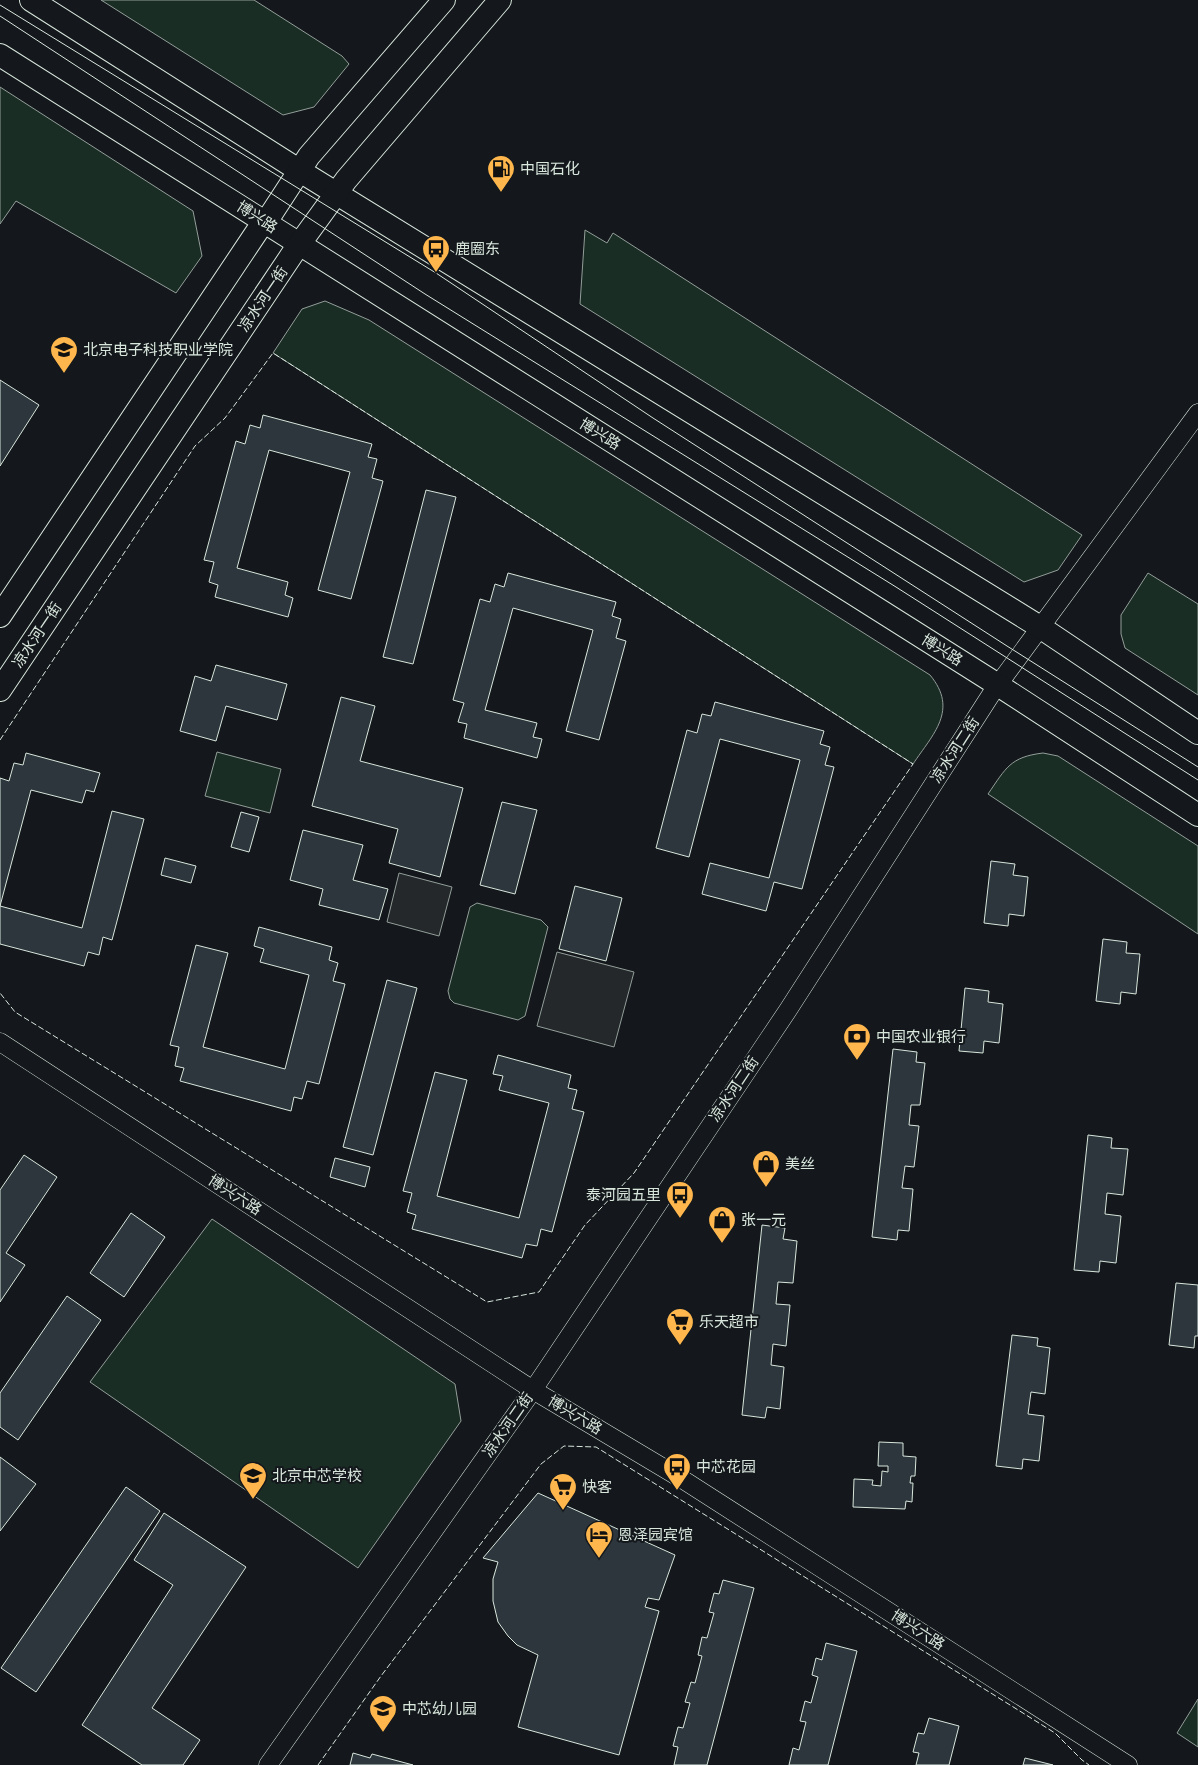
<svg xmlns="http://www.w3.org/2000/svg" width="1198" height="1765" viewBox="0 0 1198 1765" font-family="Karla,'Noto Sans SC',sans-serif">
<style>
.green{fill:#1a2d24;stroke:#939e99}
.parking{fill:#24282b;stroke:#939e99}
.building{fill:#2c363c;stroke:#d8e6dc}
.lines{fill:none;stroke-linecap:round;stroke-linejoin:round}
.minor-casing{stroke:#d8e6dc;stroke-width:19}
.major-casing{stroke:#d8e6dc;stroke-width:24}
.minor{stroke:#14181c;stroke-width:18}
.major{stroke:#14181c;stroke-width:22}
.tram{stroke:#d8e6dc;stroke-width:1}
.fence{stroke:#d8e6dc;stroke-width:1;stroke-dasharray:6 2.5;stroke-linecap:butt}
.labels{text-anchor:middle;stroke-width:4;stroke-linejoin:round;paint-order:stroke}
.poi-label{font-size:15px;fill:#d8e6dc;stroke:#14181c;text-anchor:start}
.street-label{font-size:15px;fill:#d8e6dc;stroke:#14181c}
</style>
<rect width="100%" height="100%" fill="#14181c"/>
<g class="green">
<polygon points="101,0 254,0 342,56 349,64 314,107 283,115"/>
<polygon points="0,87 193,211 202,256 176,293 16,201 0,224"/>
<polygon points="585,230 607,243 613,233 1082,535 1058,570 1024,582 580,304"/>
<path d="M325 301 369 320 930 675C959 710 933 734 913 764L273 353 302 309Z"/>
<polygon points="1148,573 1198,604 1198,695 1125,648 1121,634 1121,615"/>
<polygon points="217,752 281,769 270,813 205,796"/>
<path d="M1043 753 1058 756 1198 846V934L988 794C1006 768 1010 757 1043 753Z"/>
<polygon points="477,903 541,920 548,927 525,1016 518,1020 454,1003 450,999 448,991 470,907"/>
<polygon points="212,1219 455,1384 461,1421 358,1568 90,1382"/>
<polygon points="1198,1699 1198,1747 1177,1733"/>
</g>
<g class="parking">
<polygon points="399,873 452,887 439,936 387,922"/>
<polygon points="557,952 634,972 614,1047 537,1026"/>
</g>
<g class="building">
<polygon points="0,380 39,405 0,466"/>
<polygon points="263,415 372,444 368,457 377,459 372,478 383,481 351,599 318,590 350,472 269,450 237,568 288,582 285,595 293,598 288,617 215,597 218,585 209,582 214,562 204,560 236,441 245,444 250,425 260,428"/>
<polygon points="426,490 456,497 413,664 383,657"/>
<polygon points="508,573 616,602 612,616 621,619 616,638 626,641 599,740 566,731 593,630 513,608 485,710 537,723 533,737 542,739 537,758 464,738 467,724 458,722 464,703 453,700 480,599 490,602 495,584 504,587"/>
<polygon points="216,665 287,684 277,720 226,706 216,741 180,731 195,676 211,681"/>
<polygon points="341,697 375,706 360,761 463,788 440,877 389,863 398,829 312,806"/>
<polygon points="715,702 824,731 820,744 830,747 825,765 834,767 802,889 774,882 766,911 702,894 710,863 769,878 800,760 720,739 689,857 656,848 687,730 697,733 702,714 711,716"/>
<polygon points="26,753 100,773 94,792 86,790 82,803 31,790 0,906 82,928 112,811 144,819 112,940 103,937 99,955 88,952 84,966 0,944 0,778 9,781 14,763 23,765"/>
<polygon points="502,802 537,810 515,894 480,885"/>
<polygon points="241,812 259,817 249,852 231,847"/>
<polygon points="303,830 363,845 353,880 388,889 379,920 319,905 323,889 290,880"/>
<polygon points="165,858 196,866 191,883 161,875"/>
<polygon points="991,861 1015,864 1013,875 1028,877 1024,916 1009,914 1008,926 984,923"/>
<polygon points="575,886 622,898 606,961 559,949"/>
<polygon points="259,927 332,947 329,960 338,963 333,981 345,984 319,1084 307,1081 302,1099 294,1097 291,1111 180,1081 184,1068 175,1066 179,1047 170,1045 196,945 228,953 203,1047 285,1069 309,975 260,962 264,949 254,946"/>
<polygon points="1103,939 1127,942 1126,953 1140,954 1136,994 1121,992 1120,1004 1096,1001"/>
<polygon points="387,980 417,988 373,1155 343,1147"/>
<polygon points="965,988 989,991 988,1002 1003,1004 999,1043 984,1041 983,1053 959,1051"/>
<polygon points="893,1049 917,1052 916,1062 925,1063 920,1105 911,1105 909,1125 919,1126 914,1167 905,1166 902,1188 913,1189 909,1231 898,1230 897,1240 872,1237"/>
<polygon points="498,1055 571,1075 568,1088 577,1090 572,1109 584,1112 552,1232 541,1229 537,1246 526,1244 522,1258 412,1229 416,1215 407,1212 412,1193 403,1191 435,1072 467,1080 437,1196 519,1218 549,1103 499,1090 503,1076 493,1074"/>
<polygon points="1088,1135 1112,1138 1111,1148 1128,1149 1123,1195 1107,1193 1105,1214 1121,1216 1116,1263 1100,1261 1099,1272 1074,1270"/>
<polygon points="24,1155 57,1177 6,1253 25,1265 0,1302 0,1190"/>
<polygon points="335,1158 370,1167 365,1187 330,1177"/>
<polygon points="131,1213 165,1237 124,1297 90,1273"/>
<polygon points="762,1225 785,1228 783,1239 797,1241 793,1283 778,1282 776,1304 790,1305 786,1346 773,1344 771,1365 784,1367 780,1409 767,1407 765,1418 742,1415"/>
<polygon points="1176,1283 1198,1285 1198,1336 1195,1336 1194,1348 1169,1345"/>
<polygon points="67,1296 101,1320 18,1440 0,1427 0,1393"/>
<polygon points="1012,1335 1038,1338 1037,1346 1050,1348 1045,1394 1031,1392 1028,1414 1044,1416 1039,1461 1023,1459 1022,1469 996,1466"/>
<polygon points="879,1442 903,1443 903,1456 916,1457 915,1476 911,1476 910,1483 913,1483 912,1502 906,1501 905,1509 853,1507 854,1479 873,1480 872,1485 881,1486 882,1471 888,1472 888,1466 878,1466"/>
<polygon points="0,1457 36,1484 0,1531"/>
<polygon points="126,1487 160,1511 36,1692 1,1668"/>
<polygon points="538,1493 675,1555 659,1600 648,1598 645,1607 659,1611 619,1755 518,1727 538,1655 517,1645 508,1636 498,1622 493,1601 493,1579 498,1562 483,1558"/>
<polygon points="164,1513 246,1567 152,1708 200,1740 183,1765 142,1765 82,1725 173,1585 134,1560"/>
<polygon points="723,1580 754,1588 707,1765 674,1765 678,1747 673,1746 678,1727 683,1728 690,1703 685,1702 691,1682 695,1683 702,1656 698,1655 702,1637 707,1638 714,1613 709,1612 714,1593 719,1594"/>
<polygon points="826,1643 857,1651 828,1765 789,1765 793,1748 799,1750 806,1722 800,1721 805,1701 811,1703 818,1677 812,1675 816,1658 822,1660"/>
<polygon points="929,1718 959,1726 949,1765 916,1765 919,1753 913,1752 918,1733 924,1734"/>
<polygon points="353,1753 370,1758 372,1754 413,1765 350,1765"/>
<polygon points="1025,1758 1053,1765 1023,1765"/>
</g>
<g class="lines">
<defs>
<g id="minor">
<polyline points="0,1042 533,1390 682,1479 1128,1765"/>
<polyline points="268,1765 533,1390 788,1010 992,693 1198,413"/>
</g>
<g id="major">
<polyline points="31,0 300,171 1040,627 1198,733"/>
<polyline points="0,55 998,685 1198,815"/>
<polyline points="0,616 258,230 266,222 309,156 444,0"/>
<polyline points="0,690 293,253 346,180 500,0"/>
</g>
</defs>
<use href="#minor" class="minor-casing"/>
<use href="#major" class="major-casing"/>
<use href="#minor" class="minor"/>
<use href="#major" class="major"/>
<g class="tram">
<polyline points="0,5 436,273 653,418 1007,646 1198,767"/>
<polyline points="0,16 425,294 896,587 1198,780"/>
</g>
<g class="fence">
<polyline points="0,740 195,446 225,418 273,353 913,764 634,1173 585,1225 539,1292 487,1302 15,1012 0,993"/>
<polyline points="318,1765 381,1676 541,1464 564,1446 596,1447 1055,1733 1082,1760 1089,1765"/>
</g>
</g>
<defs>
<symbol id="fuel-pin" viewBox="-11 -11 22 30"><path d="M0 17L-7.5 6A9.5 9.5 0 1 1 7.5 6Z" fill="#ffb74d" stroke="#14181c"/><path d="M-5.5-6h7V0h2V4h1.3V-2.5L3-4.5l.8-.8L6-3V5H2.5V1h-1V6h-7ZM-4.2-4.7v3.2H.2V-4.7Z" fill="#111"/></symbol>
<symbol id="bus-pin" viewBox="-11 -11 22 30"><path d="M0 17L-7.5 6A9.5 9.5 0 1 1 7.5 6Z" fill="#ffb74d" stroke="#14181c"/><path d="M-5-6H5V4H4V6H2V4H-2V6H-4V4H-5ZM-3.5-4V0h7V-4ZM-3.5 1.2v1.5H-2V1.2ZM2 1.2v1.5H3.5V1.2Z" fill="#111"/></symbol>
<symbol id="university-pin" viewBox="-11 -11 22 30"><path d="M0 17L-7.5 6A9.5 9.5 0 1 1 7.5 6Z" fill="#ffb74d" stroke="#14181c"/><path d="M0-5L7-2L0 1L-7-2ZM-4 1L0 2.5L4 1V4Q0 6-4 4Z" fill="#111"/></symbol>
<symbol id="bank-pin" viewBox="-11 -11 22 30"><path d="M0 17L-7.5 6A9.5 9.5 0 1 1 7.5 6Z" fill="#ffb74d" stroke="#14181c"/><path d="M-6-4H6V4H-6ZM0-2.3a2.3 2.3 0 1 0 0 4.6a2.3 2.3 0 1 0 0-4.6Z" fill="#111"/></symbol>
<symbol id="shop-pin" viewBox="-11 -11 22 30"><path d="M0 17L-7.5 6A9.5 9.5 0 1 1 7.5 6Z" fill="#ffb74d" stroke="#14181c"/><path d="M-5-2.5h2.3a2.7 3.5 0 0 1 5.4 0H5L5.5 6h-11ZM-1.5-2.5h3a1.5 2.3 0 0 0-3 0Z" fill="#111"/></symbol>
<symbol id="supermarket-pin" viewBox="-11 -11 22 30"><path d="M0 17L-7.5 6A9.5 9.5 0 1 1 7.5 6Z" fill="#ffb74d" stroke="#14181c"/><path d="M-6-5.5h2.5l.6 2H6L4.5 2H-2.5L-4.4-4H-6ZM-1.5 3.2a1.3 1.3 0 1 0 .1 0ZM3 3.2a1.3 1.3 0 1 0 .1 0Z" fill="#111"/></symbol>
<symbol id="school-pin" viewBox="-11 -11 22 30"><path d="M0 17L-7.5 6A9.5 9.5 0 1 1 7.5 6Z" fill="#ffb74d" stroke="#14181c"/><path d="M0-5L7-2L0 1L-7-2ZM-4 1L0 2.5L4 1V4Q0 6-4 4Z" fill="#111"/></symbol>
<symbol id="hotel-pin" viewBox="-11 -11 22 30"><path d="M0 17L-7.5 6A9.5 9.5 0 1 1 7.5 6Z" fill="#ffb74d" stroke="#14181c"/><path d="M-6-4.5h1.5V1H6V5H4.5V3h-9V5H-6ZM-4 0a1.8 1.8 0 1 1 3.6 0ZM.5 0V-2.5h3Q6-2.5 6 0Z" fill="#111"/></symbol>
</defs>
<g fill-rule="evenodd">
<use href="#fuel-pin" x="485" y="153" width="32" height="43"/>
<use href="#bus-pin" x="420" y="233" width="32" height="43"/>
<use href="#university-pin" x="48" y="334" width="32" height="43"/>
<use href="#bank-pin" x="841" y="1021" width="32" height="43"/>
<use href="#shop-pin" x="750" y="1148" width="32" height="43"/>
<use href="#bus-pin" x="664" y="1179" width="32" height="43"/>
<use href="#shop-pin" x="706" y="1204" width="32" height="43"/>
<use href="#supermarket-pin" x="664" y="1306" width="32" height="43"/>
<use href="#bus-pin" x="661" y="1451" width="32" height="43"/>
<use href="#school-pin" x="237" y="1460" width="32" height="43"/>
<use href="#supermarket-pin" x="547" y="1471" width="32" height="43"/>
<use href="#hotel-pin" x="583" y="1519" width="32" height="43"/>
<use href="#school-pin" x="367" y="1693" width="32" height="43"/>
</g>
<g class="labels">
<g class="poi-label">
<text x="520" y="174">中国石化</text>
<text x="455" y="254">鹿圈东</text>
<text x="83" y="355">北京电子科技职业学院</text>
<text x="876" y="1042">中国农业银行</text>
<text x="785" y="1169">美丝</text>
<text x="661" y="1200" text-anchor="end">泰河园五里</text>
<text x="741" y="1225">张一元</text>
<text x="699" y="1327">乐天超市</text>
<text x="696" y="1472">中芯花园</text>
<text x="272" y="1481">北京中芯学校</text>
<text x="582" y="1492">快客</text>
<text x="618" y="1540">恩泽园宾馆</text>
<text x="402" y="1714">中芯幼儿园</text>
</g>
<g class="street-label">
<text transform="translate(257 217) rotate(33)" y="5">博兴路</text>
<text transform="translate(263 299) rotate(-56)" y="5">凉水河一街</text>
<text transform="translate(600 434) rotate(32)" y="5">博兴路</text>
<text transform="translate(37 635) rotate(-56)" y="5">凉水河一街</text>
<text transform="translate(942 650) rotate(32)" y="5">博兴路</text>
<text transform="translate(955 750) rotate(-57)" y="5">凉水河二街</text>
<text transform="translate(734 1089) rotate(-56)" y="5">凉水河二街</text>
<text transform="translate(235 1195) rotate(33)" y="5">博兴六路</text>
<text transform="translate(575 1415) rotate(31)" y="5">博兴六路</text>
<text transform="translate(508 1425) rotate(-55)" y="5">凉水河二街</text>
<text transform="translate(918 1630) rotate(33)" y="5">博兴六路</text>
</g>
</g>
</svg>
